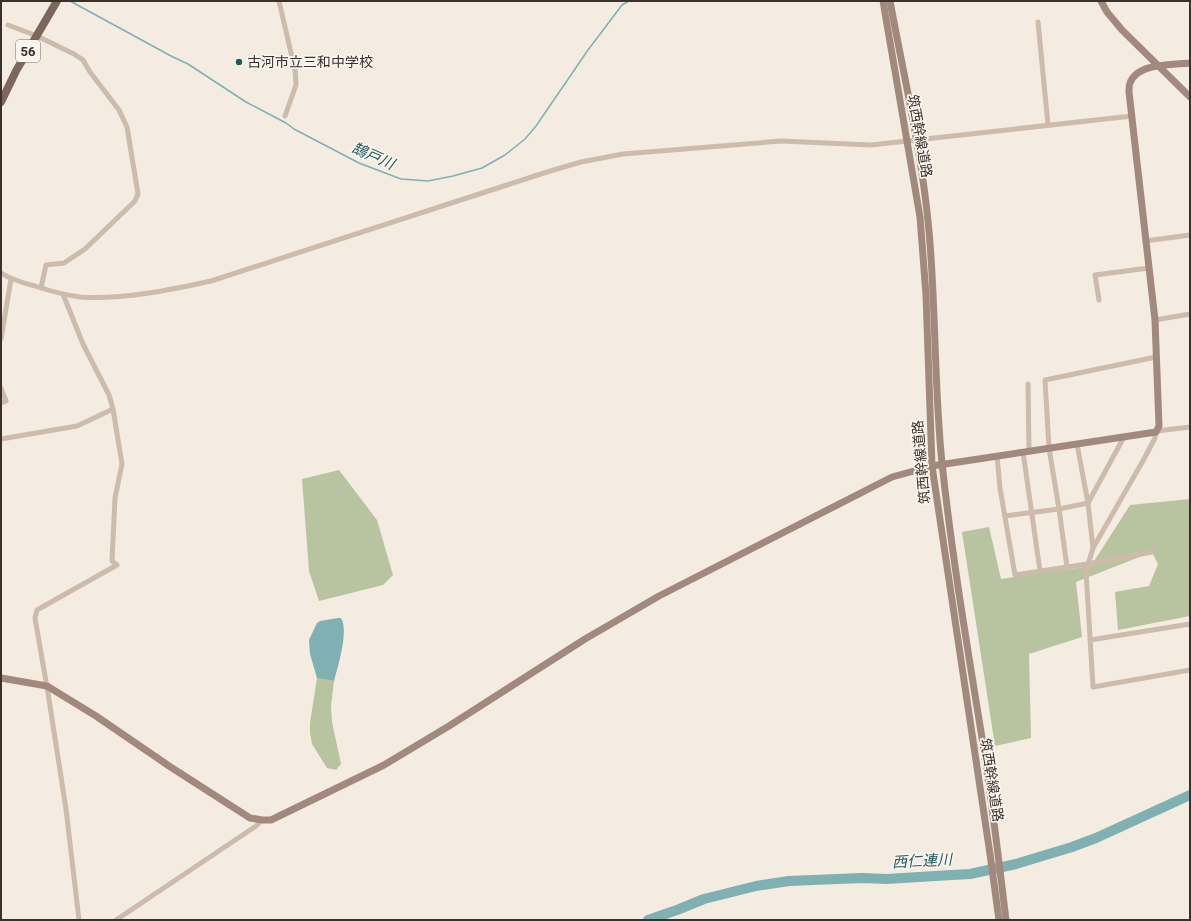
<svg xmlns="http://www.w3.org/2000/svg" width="1191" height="921" viewBox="0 0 1191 921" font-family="Roboto,'Noto Sans JP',sans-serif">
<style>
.green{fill:#b8c4a0}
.water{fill:#7fb0b2}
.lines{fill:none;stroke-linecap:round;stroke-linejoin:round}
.stream{stroke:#7fb0b2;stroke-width:1.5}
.river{stroke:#7fb0b2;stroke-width:10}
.street{stroke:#cdbbac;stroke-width:5}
.secondary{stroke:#a18a7d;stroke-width:7}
.primary{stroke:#7d675c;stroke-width:8}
.poi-dot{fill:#1f5a5e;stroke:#fbf5ee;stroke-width:1.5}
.labels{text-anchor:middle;stroke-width:3.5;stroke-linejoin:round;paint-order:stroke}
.shield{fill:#fbf5ee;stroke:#756b66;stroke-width:1}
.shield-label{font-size:13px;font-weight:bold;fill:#3b302b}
.poi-label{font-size:14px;fill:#3b302b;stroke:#fbf5ee;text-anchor:start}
.street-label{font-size:14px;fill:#3b302b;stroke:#fbf5ee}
.water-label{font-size:15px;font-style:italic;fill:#1f5a5e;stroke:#fbf5ee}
</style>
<rect width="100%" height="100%" fill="#f4ebe1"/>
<g class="green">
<polygon points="339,470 377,520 393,575 383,585 319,601 309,571 302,479"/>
<polygon points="1190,499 1190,616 1118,630 1115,592 1149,586 1158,564 1152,552 1076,582 1082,637 1029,654 1031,738 995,746 962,532 989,527 1001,579 1091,566 1130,505"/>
<polygon points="317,678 334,681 331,706 332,722 341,764 336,770 327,768 312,744 310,733 310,723"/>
</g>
<path class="water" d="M338 618H341C349 631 338 666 334 681L317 678 310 654 309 640 317 623 320 621Z"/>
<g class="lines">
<polyline class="stream" points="70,1 171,56 188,64 246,102 286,123 294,129 359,163 401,179 428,181 453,176 482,168 505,155 525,139 536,126 588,50 622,5 629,1"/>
<polyline class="river" points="648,920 677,910 704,899 756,886 789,881 862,878 887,879 935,876 970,874 1016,864 1072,847 1096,838 1190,795"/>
<g class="street">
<polyline points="279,1 295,70 296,85 285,116"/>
<polyline points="1038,22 1048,125"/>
<polyline points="8,25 37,36 74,54 83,60 90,72 119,110 127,127 138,194 135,201 85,249 64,263 46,265 41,288"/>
<polyline points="1145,241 1190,235"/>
<path d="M1 273C12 280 23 283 35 286 50 291 65 295 80 297 122 300 170 290 211 281L547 172 581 162 623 154 781 141 871 145 1132 116"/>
<polyline points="63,294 83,344 109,395 113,409 122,464 115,498 112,561 117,565 37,610 35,618 48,693 66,809 79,920"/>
<polyline points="1099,300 1095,275 1149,268"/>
<polyline points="1155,320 1190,314"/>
<polyline points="1,339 11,279"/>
<polyline points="1028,384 1029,451"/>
<polyline points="1,388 6,401 1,403"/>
<polyline points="1157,431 1190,427"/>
<polyline points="1156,432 1155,438 1144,459 1093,548 1086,571 1093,687 1190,670"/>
<polyline points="1,439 77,426 113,409"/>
<polyline points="1077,444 1088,503 1093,548"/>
<polyline points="1023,452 1040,571"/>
<polyline points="997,456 1000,488 1015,575 1087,564 1152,552"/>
<polyline points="1005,516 1059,509 1088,503 1124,437"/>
<polyline points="1067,567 1059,509 1049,448 1045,380 1156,357"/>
<polyline points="1090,640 1190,624"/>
<polyline points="116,920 256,826 262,820"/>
</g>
<g class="secondary">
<polyline points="883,1 920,217 926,295 932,466 990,854 999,920"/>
<path d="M890 1C904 77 922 153 929 231 936 308 934 386 942 463 952 557 968 651 983 744 992 803 999 861 1006 920"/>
<polyline points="1101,1 1107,12 1122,30 1190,97"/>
<path d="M1 678 47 686 96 716 169 766 250 818 262 820H271L384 765 449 726 585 639 659 596 892 477 932 466 1156 432 1159 426 1155 320 1129 92C1129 89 1129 85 1130 83 1137 63 1172 65 1190 63"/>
</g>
<polyline class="primary" points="1,102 16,71 57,1"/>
</g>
<circle class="poi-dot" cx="239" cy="62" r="4"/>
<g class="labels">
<rect class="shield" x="16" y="40" width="24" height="22" rx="3"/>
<g class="shield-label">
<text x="28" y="56">56</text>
</g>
<g class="poi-label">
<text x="247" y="67">古河市立三和中学校</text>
</g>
<g class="street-label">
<text transform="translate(920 136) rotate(80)" y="5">筑西幹線道路</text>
<text transform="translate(921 462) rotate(-95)" y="5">筑西幹線道路</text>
<text transform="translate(992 780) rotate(81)" y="5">筑西幹線道路</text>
</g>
<g class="water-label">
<text transform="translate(373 156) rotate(24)" y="5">鵠戸川</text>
<text transform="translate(922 861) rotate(-3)" y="5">西仁連川</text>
</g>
</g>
<rect width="1191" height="921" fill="none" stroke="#3b302b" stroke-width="4"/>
</svg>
